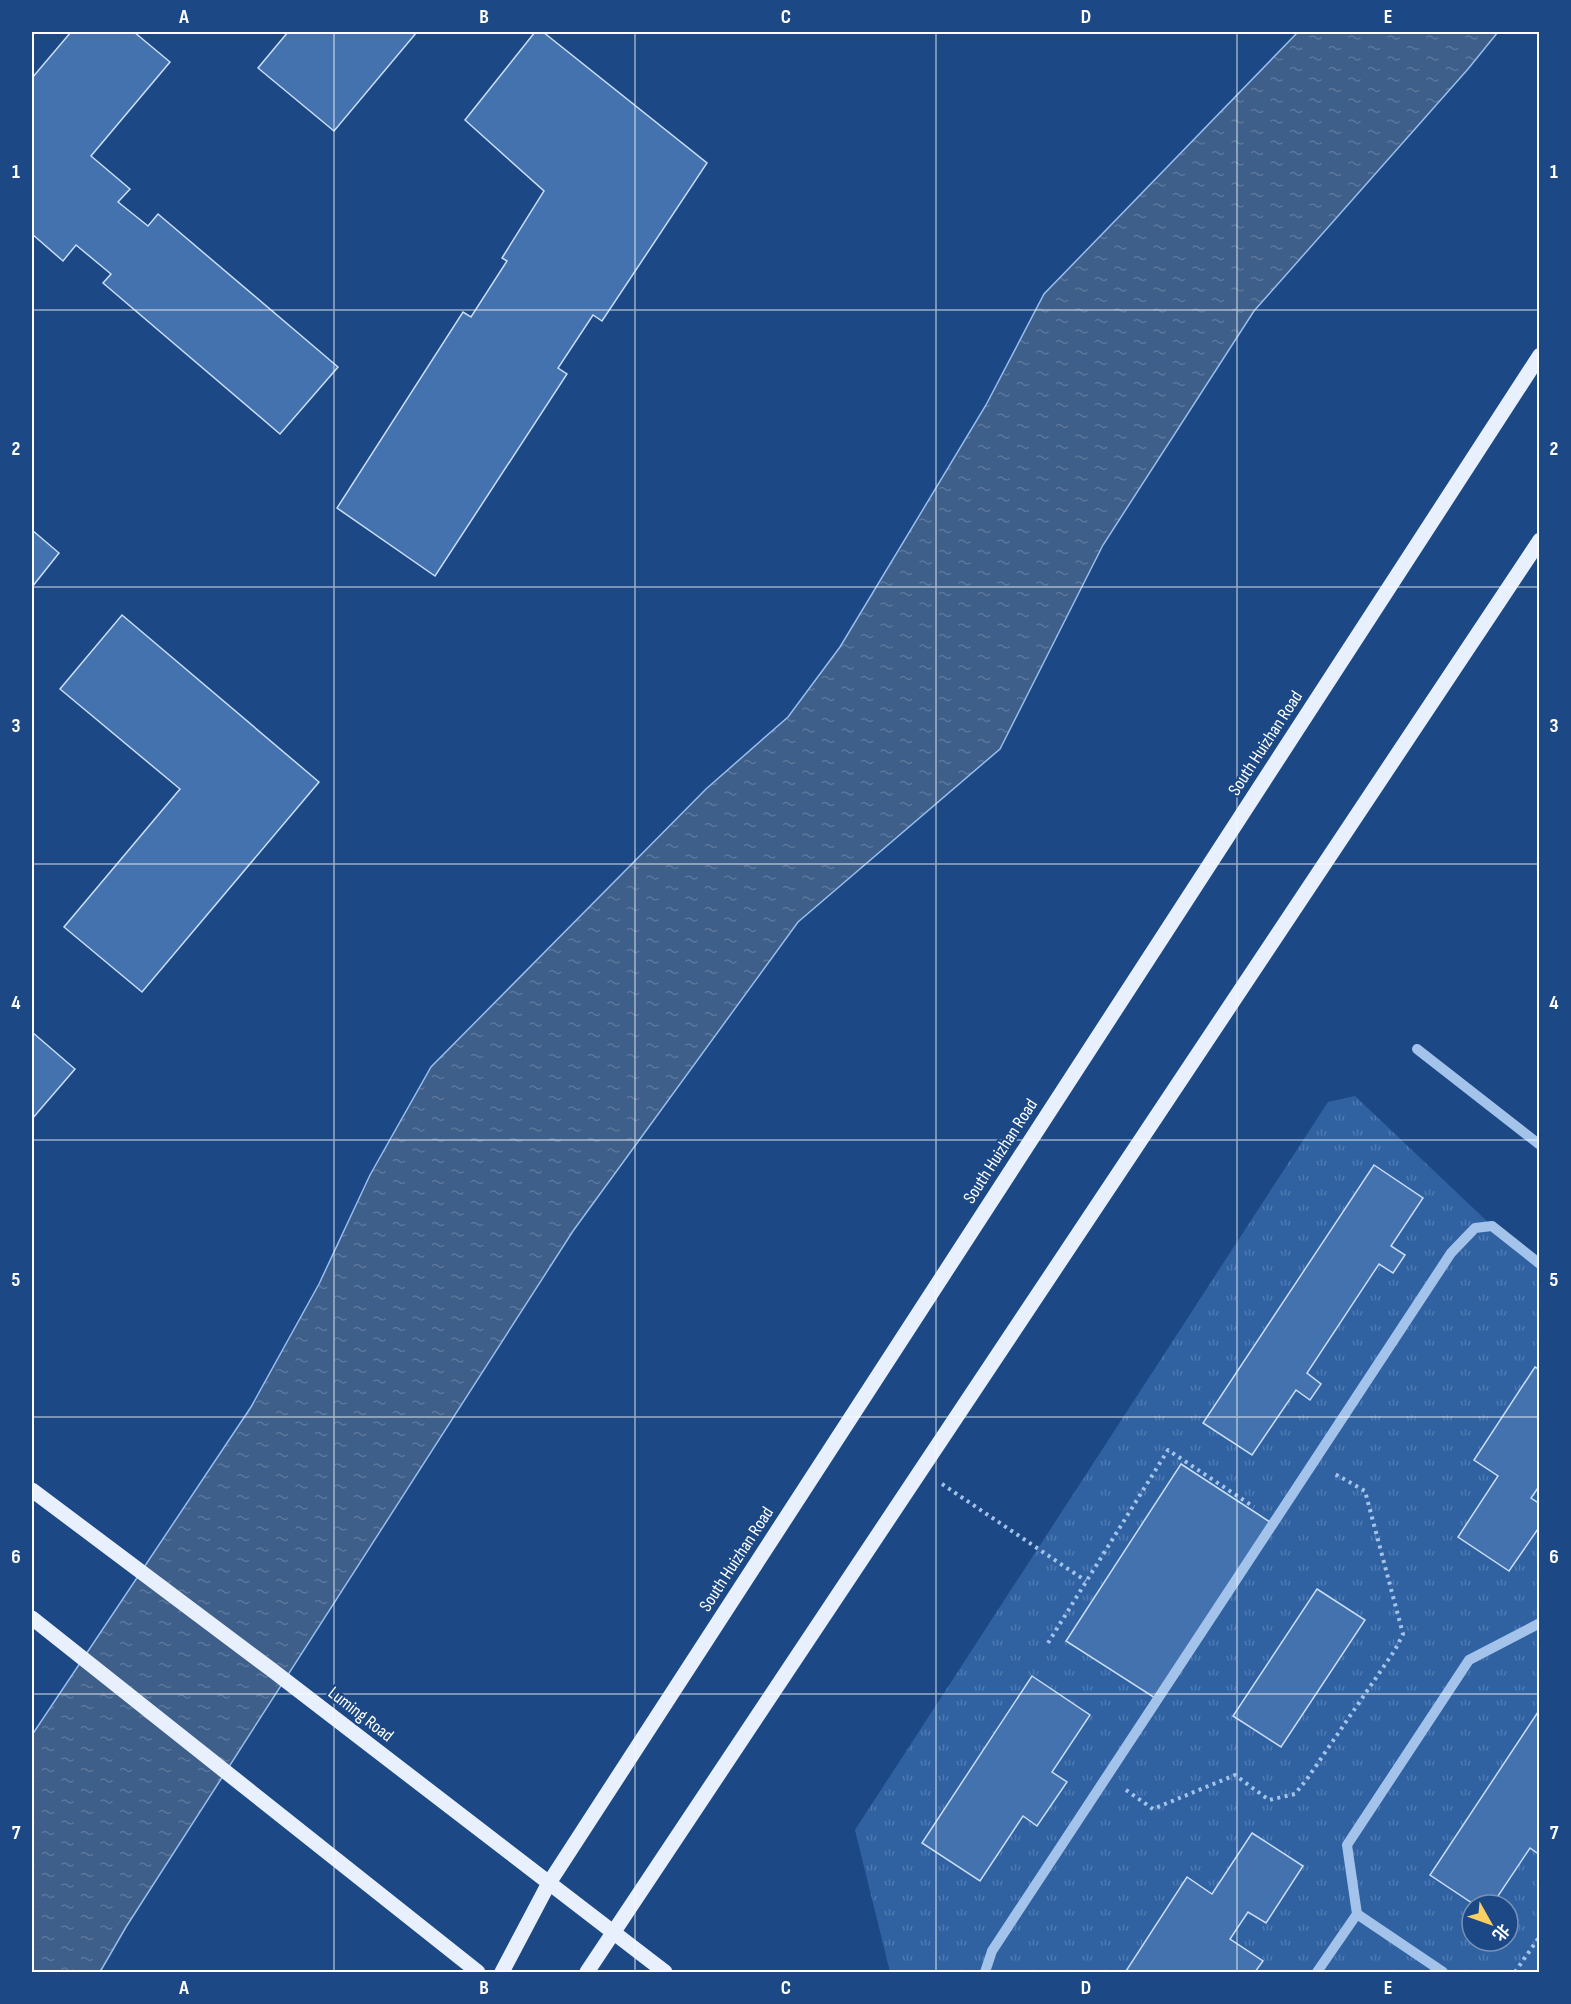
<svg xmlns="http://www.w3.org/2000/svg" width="1571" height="2004" viewBox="0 0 1571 2004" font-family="'Sofia Sans Condensed','Noto Sans SC',sans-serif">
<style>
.grass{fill:url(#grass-tufts);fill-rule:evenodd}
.water{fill:url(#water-ripples);stroke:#97beec;stroke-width:1.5}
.building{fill:#4472ae;stroke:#c8ddf8;stroke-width:1.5}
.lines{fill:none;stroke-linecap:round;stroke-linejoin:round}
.path{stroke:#a3c3eb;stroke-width:4;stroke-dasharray:3 4.5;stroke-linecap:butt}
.minor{stroke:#a3c3eb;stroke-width:10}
.major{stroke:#e8f0fe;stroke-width:15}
.grid{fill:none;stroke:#fff;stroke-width:1.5;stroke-opacity:0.55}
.labels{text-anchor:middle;stroke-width:4.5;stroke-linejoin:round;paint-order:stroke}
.street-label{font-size:18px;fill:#fff;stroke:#1c4985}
.neatline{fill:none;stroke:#fff;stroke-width:2}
.grid-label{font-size:20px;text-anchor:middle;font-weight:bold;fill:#fff}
</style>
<defs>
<pattern id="grass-tufts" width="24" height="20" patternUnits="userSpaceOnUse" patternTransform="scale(1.5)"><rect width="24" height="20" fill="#3062a2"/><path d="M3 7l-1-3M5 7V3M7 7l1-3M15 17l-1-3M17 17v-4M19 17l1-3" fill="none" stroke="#4f7ab0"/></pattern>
<pattern id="water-ripples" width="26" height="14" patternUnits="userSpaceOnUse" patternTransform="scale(1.5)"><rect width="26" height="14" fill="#3f5f8b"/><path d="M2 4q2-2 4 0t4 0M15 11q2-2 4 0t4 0" fill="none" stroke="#5c779c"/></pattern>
</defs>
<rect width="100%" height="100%" fill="#1c4985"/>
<path class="grass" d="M1355 1096 1492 1226 1539 1264V1972H890L855 1830 1328 1102ZM1472 1905H1508V1941H1472Z"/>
<polygon class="water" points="1298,32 1498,32 1468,69 1254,311 1103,545 1000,749 798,922 573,1231 126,1927 100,1972 32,1972 32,1735 251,1407 319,1284 370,1175 431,1067 706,789 788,717 840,647 986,405 1044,294"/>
<g class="building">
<polygon points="71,32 134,32 170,62 91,156 130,189 118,202 148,226 158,214 338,367 280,434 103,283 111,274 76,245 63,261 32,234 32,78"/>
<polygon points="288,32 417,32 334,131 258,68"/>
<polygon points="535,32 543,32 707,163 602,321 593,315 558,368 567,374 435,576 337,508 463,312 471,317 507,261 502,258 544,191 465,120"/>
<polygon points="32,530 59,553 32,587"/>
<polygon points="122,615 319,782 142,992 64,927 180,789 60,689"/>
<polygon points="32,1032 75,1069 32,1119"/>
<polygon points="1374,1165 1423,1198 1391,1246 1405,1255 1393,1273 1379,1264 1307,1373 1321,1384 1310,1400 1296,1390 1252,1455 1203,1423"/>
<polygon points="1535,1367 1540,1370 1540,1485 1531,1498 1540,1504 1540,1526 1509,1571 1458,1537 1498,1476 1474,1460"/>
<polygon points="1181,1464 1270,1522 1155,1698 1066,1641"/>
<polygon points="1317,1589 1365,1620 1281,1747 1233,1716"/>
<polygon points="1032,1676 1090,1715 1052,1772 1067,1782 1037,1826 1023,1816 980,1881 922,1843"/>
<polygon points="1540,1709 1540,1855 1530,1848 1492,1905 1475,1905 1430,1875"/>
<polygon points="1252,1833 1303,1866 1266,1923 1248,1912 1230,1939 1263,1961 1255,1972 1129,1972 1126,1971 1187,1877 1212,1894"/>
</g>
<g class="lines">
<g class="path">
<polyline points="942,1484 1086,1581"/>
<polyline points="1048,1643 1168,1450 1254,1507"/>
<polyline points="1126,1790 1153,1809 1235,1775 1269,1800 1295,1794 1307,1779 1395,1650 1403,1634 1365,1491 1335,1474"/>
<polyline points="1515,1972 1540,1936"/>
</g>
<g class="minor">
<polyline points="1417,1049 1540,1145"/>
<polyline points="1357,1914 1443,1972"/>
<polyline points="985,1972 992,1951 1451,1253 1475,1228 1492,1226 1540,1264"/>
<polyline points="1317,1972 1357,1914 1347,1845 1469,1660 1540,1623"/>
</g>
<g class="major">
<polyline points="32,1490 272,1670 665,1972"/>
<polyline points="32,1618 478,1972"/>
<polyline points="502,1972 549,1883 1540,355"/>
<polyline points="587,1972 1540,540"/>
</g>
</g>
<path class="grid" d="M334 32V1972M635 32V1972M936 32V1972M1237 32V1972M32 310H1540M32 587H1540M32 864H1540M32 1140H1540M32 1417H1540M32 1694H1540"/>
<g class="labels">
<g class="street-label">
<text transform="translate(1265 743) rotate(-57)" y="6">South Huizhan Road</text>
<text transform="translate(1000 1151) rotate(-57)" y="6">South Huizhan Road</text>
<text transform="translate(736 1559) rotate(-57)" y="6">South Huizhan Road</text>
<text transform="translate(361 1714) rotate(38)" y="6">Luming Road</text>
</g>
</g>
<rect width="1571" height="2004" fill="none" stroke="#1c4985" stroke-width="66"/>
<g transform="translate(1490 1923) rotate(130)"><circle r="28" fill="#1c4985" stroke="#7792b6" stroke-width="1.5"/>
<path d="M0-4.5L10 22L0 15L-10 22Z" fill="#fbd061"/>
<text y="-9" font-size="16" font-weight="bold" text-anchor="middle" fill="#ffffff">北</text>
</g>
<rect x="33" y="33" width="1505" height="1938" class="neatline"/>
<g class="grid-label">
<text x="184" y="23">A</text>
<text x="484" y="23">B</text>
<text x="786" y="23">C</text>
<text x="1086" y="23">D</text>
<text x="1388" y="23">E</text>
<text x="16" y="178">1</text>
<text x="1554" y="178">1</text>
<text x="16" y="455">2</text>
<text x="1554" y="455">2</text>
<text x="16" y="732">3</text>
<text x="1554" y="732">3</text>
<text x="16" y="1009">4</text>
<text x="1554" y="1009">4</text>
<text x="16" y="1286">5</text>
<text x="1554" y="1286">5</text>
<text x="16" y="1563">6</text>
<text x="1554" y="1563">6</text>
<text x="16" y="1839">7</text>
<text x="1554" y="1839">7</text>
<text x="184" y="1994">A</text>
<text x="484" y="1994">B</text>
<text x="786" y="1994">C</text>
<text x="1086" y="1994">D</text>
<text x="1388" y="1994">E</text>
</g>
</svg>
